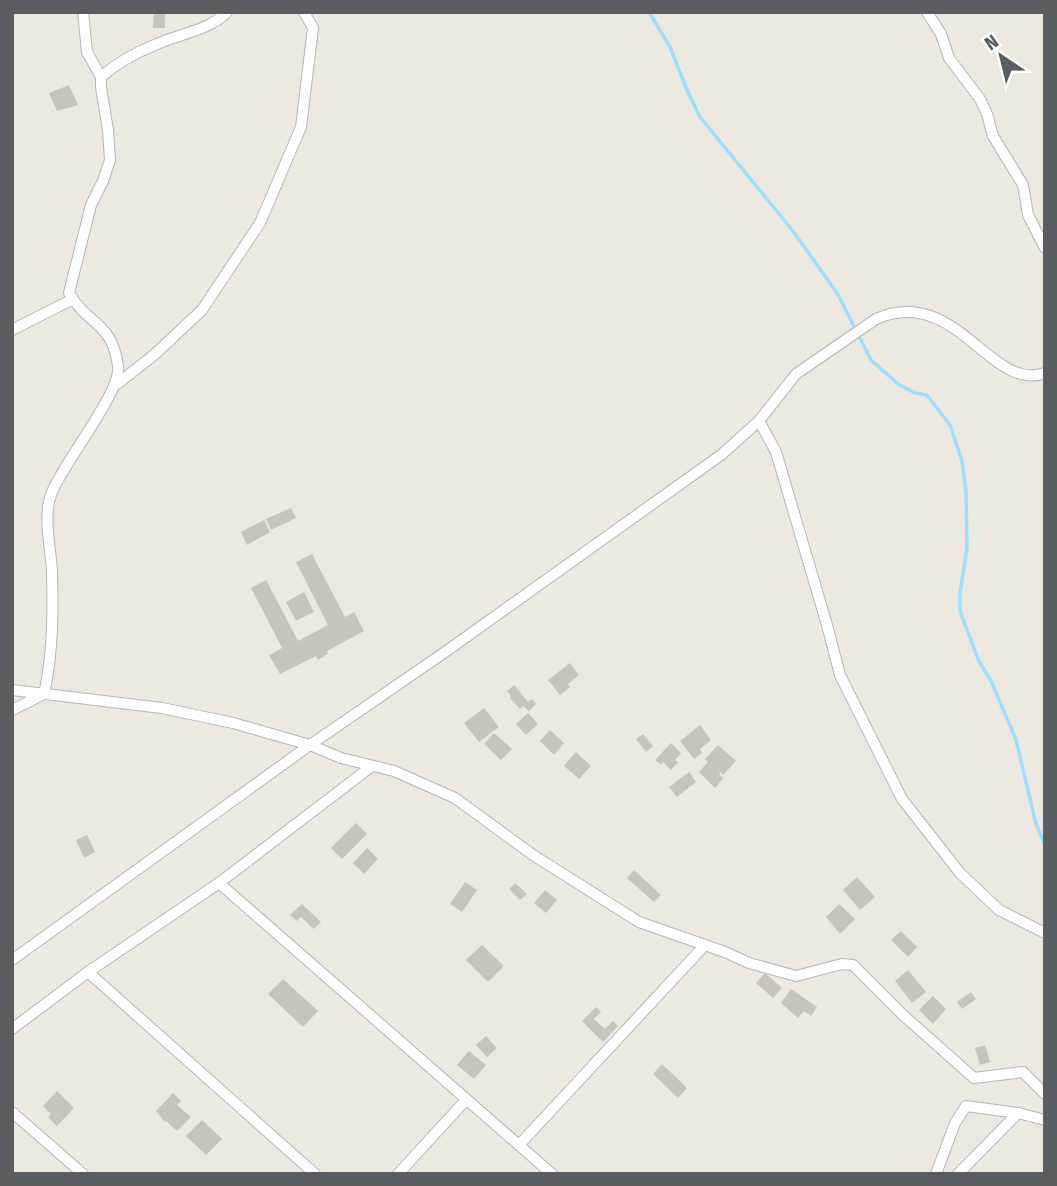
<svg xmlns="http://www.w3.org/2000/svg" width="1057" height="1186" viewBox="0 0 1057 1186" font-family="'Fira Sans Condensed',sans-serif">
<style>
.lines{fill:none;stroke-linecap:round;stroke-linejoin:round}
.stream{stroke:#9edeff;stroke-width:3.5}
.building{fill:#c8c3bd}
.street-casing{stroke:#b3b7bc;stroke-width:12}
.street{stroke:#fff;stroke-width:10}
</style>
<rect width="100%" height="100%" fill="#ede9e0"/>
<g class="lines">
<polyline class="stream" points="649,12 670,47 686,88 700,117 793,231 837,293 871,360 898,384 915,393 927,395 950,425 962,461 966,492 967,548 960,593 960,611 978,659 992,683 1016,740 1036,824 1045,845"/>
</g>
<g class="building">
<polygon points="154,12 165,12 165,28 153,28"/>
<polygon points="69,85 78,105 57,111 49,93"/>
<polygon points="291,508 296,518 271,530 266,519"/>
<polygon points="264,520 270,532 247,545 241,532"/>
<polygon points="312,554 345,617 354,612 364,631 327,651 328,654 318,660 316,656 280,674 269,655 282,648 251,588 266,580 298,641 328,625 296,562"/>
<polygon points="304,592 314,612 296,621 286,602"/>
<polygon points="570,663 579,675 568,684 570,687 560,695 548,680"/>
<polygon points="514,685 528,702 532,699 536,704 529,711 523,706 520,709 510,698 511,696 507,691"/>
<polygon points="484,708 499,727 479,742 464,723"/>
<polygon points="528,713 538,724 526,735 516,724"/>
<polygon points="700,725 711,740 700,749 702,753 694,759 680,741"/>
<polygon points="550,730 564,743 554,755 540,741"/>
<polygon points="494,733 512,749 501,760 484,744"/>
<polygon points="643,734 653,746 646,752 636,739"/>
<polygon points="671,743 681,753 675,760 678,762 671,770 663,762 661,765 655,760"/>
<polygon points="718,745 736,761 723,775 721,772 719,774 723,778 715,788 699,772 708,762 705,759"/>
<polygon points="576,752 591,766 579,779 564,766"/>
<polygon points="689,772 696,782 677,797 669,787"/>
<polygon points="356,823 367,834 342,859 331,848"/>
<polygon points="87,835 95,852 84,858 76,840"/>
<polygon points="367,848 378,859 364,874 353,863"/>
<polygon points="634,870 661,895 654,902 627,878"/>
<polygon points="857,877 875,897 860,910 843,890"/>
<polygon points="465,882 477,890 462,912 450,904"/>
<polygon points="515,883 527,894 520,900 509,889"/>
<polygon points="545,890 557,900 546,913 534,903"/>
<polygon points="302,904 321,922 314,929 301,917 297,921 290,915"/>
<polygon points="839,904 855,919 840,934 826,917"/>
<polygon points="901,931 917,947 908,957 891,940"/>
<polygon points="482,945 504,966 488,982 466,960"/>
<polygon points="908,970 926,992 912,1003 895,981"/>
<polygon points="765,973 782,988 773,998 756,983"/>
<polygon points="283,979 318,1011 303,1027 268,994"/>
<polygon points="791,989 817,1007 811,1016 804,1011 798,1018 781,1003"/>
<polygon points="971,992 976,999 962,1009 957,1002"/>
<polygon points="933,996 946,1009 933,1024 919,1010"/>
<polygon points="596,1007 601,1012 594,1019 605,1029 613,1021 618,1026 603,1042 582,1021"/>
<polygon points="486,1036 497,1048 487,1057 476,1045"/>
<polygon points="985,1045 990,1062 980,1065 975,1048"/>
<polygon points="469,1051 486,1065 474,1079 457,1065"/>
<polygon points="662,1064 687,1088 678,1098 653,1074"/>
<polygon points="57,1091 74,1108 57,1126 48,1117 51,1114 43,1106"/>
<polygon points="173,1093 181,1101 177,1105 191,1117 177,1131 166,1121 165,1122 156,1111"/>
<polygon points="202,1120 222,1139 206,1155 186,1136"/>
</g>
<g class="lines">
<defs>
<g id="street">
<polyline points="83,12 87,52 101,77"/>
<polyline points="927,12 941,34 949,58 980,99 987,114 993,136 1023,185 1028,215 1045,248"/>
<polyline points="12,330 73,299"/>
<polyline points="117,384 154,355 202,310 260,223 301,127 313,28 304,12"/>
<polyline points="759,421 776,452 827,625 840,675 902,799 960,873 999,910 1045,933"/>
<polyline points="12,690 162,708 233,723 310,745 341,758 394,771 455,798 533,855 639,922 725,952 749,963 796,976 842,964 853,965 903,1015 974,1078 1023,1072 1045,1094"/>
<path d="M12 710 44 694C53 654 53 613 52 572 51 547 42 516 52 492 64 462 122 391 118 366 112 321 88 326 69 293L91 205 103 181 110 160 108 130 101 87V77C118 62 137 52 157 44 179 34 210 30 227 12"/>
<polyline points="219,883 552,1174"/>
<path d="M12 960 310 745 448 650 721 455 759 421 796 374 876 319C957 284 990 393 1045 373"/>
<polyline points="88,972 315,1174"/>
<polyline points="12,1029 88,972 219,883 372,766"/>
<polyline points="12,1112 83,1174"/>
<polyline points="519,1145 705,945"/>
<polyline points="398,1174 466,1100"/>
<polyline points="936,1174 955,1123 966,1106 1018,1113 1045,1120"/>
<polyline points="958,1174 1018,1113"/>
</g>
</defs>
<use href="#street" class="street-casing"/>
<use href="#street" class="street"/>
</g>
<rect width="1057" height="1186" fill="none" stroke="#595e62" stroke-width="28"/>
<g transform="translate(1001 56) rotate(325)" stroke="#ffffff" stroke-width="5" paint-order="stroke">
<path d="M0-5L12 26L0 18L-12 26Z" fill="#595e62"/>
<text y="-10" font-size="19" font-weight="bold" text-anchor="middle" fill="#595e62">N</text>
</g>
</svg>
